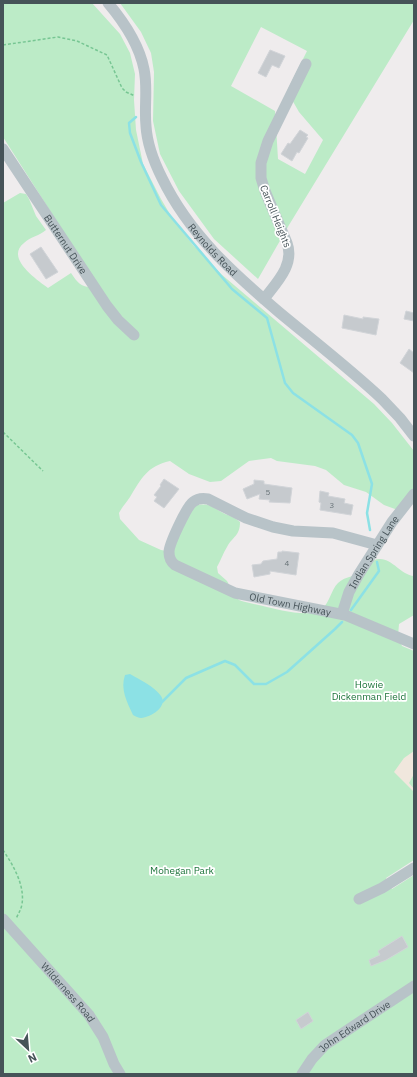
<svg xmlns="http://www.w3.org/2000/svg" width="417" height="1077" viewBox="0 0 417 1077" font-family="'IBM Plex Sans',sans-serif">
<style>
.green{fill:#bcebc7;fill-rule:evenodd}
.sand{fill:#f0e7dd}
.water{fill:#8ce1e5}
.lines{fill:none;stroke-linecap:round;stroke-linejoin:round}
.stream{stroke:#8ce1e5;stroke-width:2.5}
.building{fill:#c6cace;stroke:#d1d4d8}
.path{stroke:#77c693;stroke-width:1.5;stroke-dasharray:3 2;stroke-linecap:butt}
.minor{stroke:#b8c3c8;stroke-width:11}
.labels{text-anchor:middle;stroke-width:3.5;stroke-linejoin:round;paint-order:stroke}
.number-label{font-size:8px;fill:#667176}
.street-label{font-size:10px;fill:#465358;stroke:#fff}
.park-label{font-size:10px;fill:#1c743a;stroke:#fff}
</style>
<rect width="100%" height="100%" fill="#efeced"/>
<g class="green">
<path d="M3 3H92L120 34 130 53 135 74 134 100 136 130 143 164 161 199 174 221 193 245 221 274 374 404 392 423 414 451V501L406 511 395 509 384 505 366 492 344 485 326 470 315 466 277 461 271 458 249 461 221 481 210 482 189 474 170 461C147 466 141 479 130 497 126 503 122 507 119 513L120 519 139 540 161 550 167 551 192 506C210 502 210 506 225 514 231 516 235 518 240 522 240 536 233 536 227 547 223 553 221 560 217 567L218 573 227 581 235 596 239 600C247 603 255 604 263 606 276 609 311 619 322 609 330 602 331 590 338 583 345 576 358 576 366 570 371 566 371 559 379 559 392 558 401 575 414 576V615L399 624 398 636 402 646 414 651V860L386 878 392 889 414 875V1074H3V203L20 193 26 194 29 199 36 216 46 230C39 236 30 237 24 243 5 258 36 279 48 288L71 273C79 285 83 289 98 286L3 137Z"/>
<path d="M120 3H414V20L289 225 258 279 214 239 179 191 160 154 153 121 154 72 151 53 141 32ZM261 27 307 51 287 91 299 112 323 140 305 174 278 159 275 111 231 86Z"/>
</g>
<polygon class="sand" points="414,751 414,774 409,783 414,789 414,792 394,772 404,758"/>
<path class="water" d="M130 674C140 680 154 686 161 696 168 707 151 717 141 718 139 718 135 716 133 715 127 702 120 689 125 675Z"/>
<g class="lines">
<g class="stream">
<polyline points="136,117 129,123 130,133 141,162 161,205 232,289 267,318 285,383 293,393 352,435 358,443 372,484 367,513 370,530"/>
<polyline points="351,610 379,571 377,562"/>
<polyline points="162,702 186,678 225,661 235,665 254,684 266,684 287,672 335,629 342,622"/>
</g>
</g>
<g class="building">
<polygon points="270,50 285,56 279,68 272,65 266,77 258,73"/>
<polygon points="300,130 308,135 306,137 308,138 299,153 297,152 292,161 281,154 288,143 290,144"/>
<polygon points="41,247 58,272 46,279 30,254"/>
<polygon points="406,311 414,313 414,321 404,319"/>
<polygon points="344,315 363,319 363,317 379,319 376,335 342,328"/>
<polygon points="409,349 414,353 414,373 400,363"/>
<polygon points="164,479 179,489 164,508 154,501 157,497 154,495 161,486 160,485"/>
<polygon points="254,480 264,481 264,484 292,488 290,503 269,502 270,500 259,499 260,494 247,499 243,489 254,484"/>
<polygon points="320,491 329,493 328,496 345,499 344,503 353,505 351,515 320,510 321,503 319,502"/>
<polygon points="282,551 299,553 296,575 270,571 270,574 254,577 252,565 261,564 263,561 277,559 278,552 282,552"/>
<polygon points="402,936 408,947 386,960 371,966 369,960 380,955 378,951"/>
<polygon points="308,1012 313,1021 301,1029 296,1020"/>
</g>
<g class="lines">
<g class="path">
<polyline points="3,45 58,37 77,41 107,55 122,88 126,92 135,96"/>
<polyline points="3,432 43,471"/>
<path d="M3 850C13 865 25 885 22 904 21 910 18 914 16 919"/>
</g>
<g class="minor">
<path id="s1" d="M108 3C124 22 139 44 144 69 148 88 144 107 146 126 147 144 154 162 162 178 189 234 234 274 280 313 315 342 350 369 382 399L400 418 414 436"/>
<path id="s2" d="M3 149 107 306 118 320 134 335"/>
<path d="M264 299C276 283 295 265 287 243L265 191 261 178V163L268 141 306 64"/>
<path id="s3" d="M377 545 333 533 293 531 273 527 246 518 208 499C203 498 198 498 193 502 187 506 169 544 169 552 169 557 171 562 175 565L235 593 345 615 414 644"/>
<path id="s4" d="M342 614 349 592 359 574 392 522 414 494"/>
<polyline points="359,899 382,888 414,868"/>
<path id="s5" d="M3 919 89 1015 103 1037 114 1064 120 1074"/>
<path id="s6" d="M302 1074 312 1059 325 1045 414 986"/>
</g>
</g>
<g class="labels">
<g class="number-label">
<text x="268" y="495">5</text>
<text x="332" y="508">3</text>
<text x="287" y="566">4</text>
</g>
<g class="street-label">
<text transform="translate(276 216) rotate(68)" y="4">Carroll Heights</text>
<text dy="4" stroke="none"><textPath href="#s2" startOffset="114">Butternut Drive</textPath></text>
<text dy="4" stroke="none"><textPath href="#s1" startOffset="276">Reynolds Road</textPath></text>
<text dy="4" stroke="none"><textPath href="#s4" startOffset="70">Indian Spring Lane</textPath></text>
<text dy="4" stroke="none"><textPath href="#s3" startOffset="386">Old Town Highway</textPath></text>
<text dy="4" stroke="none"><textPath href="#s5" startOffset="98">Wilderness Road</textPath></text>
<text dy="4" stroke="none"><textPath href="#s6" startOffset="72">John Edward Drive</textPath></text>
</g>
<g class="park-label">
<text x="369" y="688">Howie<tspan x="369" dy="12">Dickenman Field</tspan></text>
<text x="182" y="874">Mohegan Park</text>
</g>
</g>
<rect width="417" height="1077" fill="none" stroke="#465358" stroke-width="8"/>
<g transform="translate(28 1049) rotate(154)" stroke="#ffffff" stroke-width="3" paint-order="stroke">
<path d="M0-3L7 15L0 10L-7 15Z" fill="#465358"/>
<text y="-6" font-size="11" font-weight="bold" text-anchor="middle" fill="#465358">N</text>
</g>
</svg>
